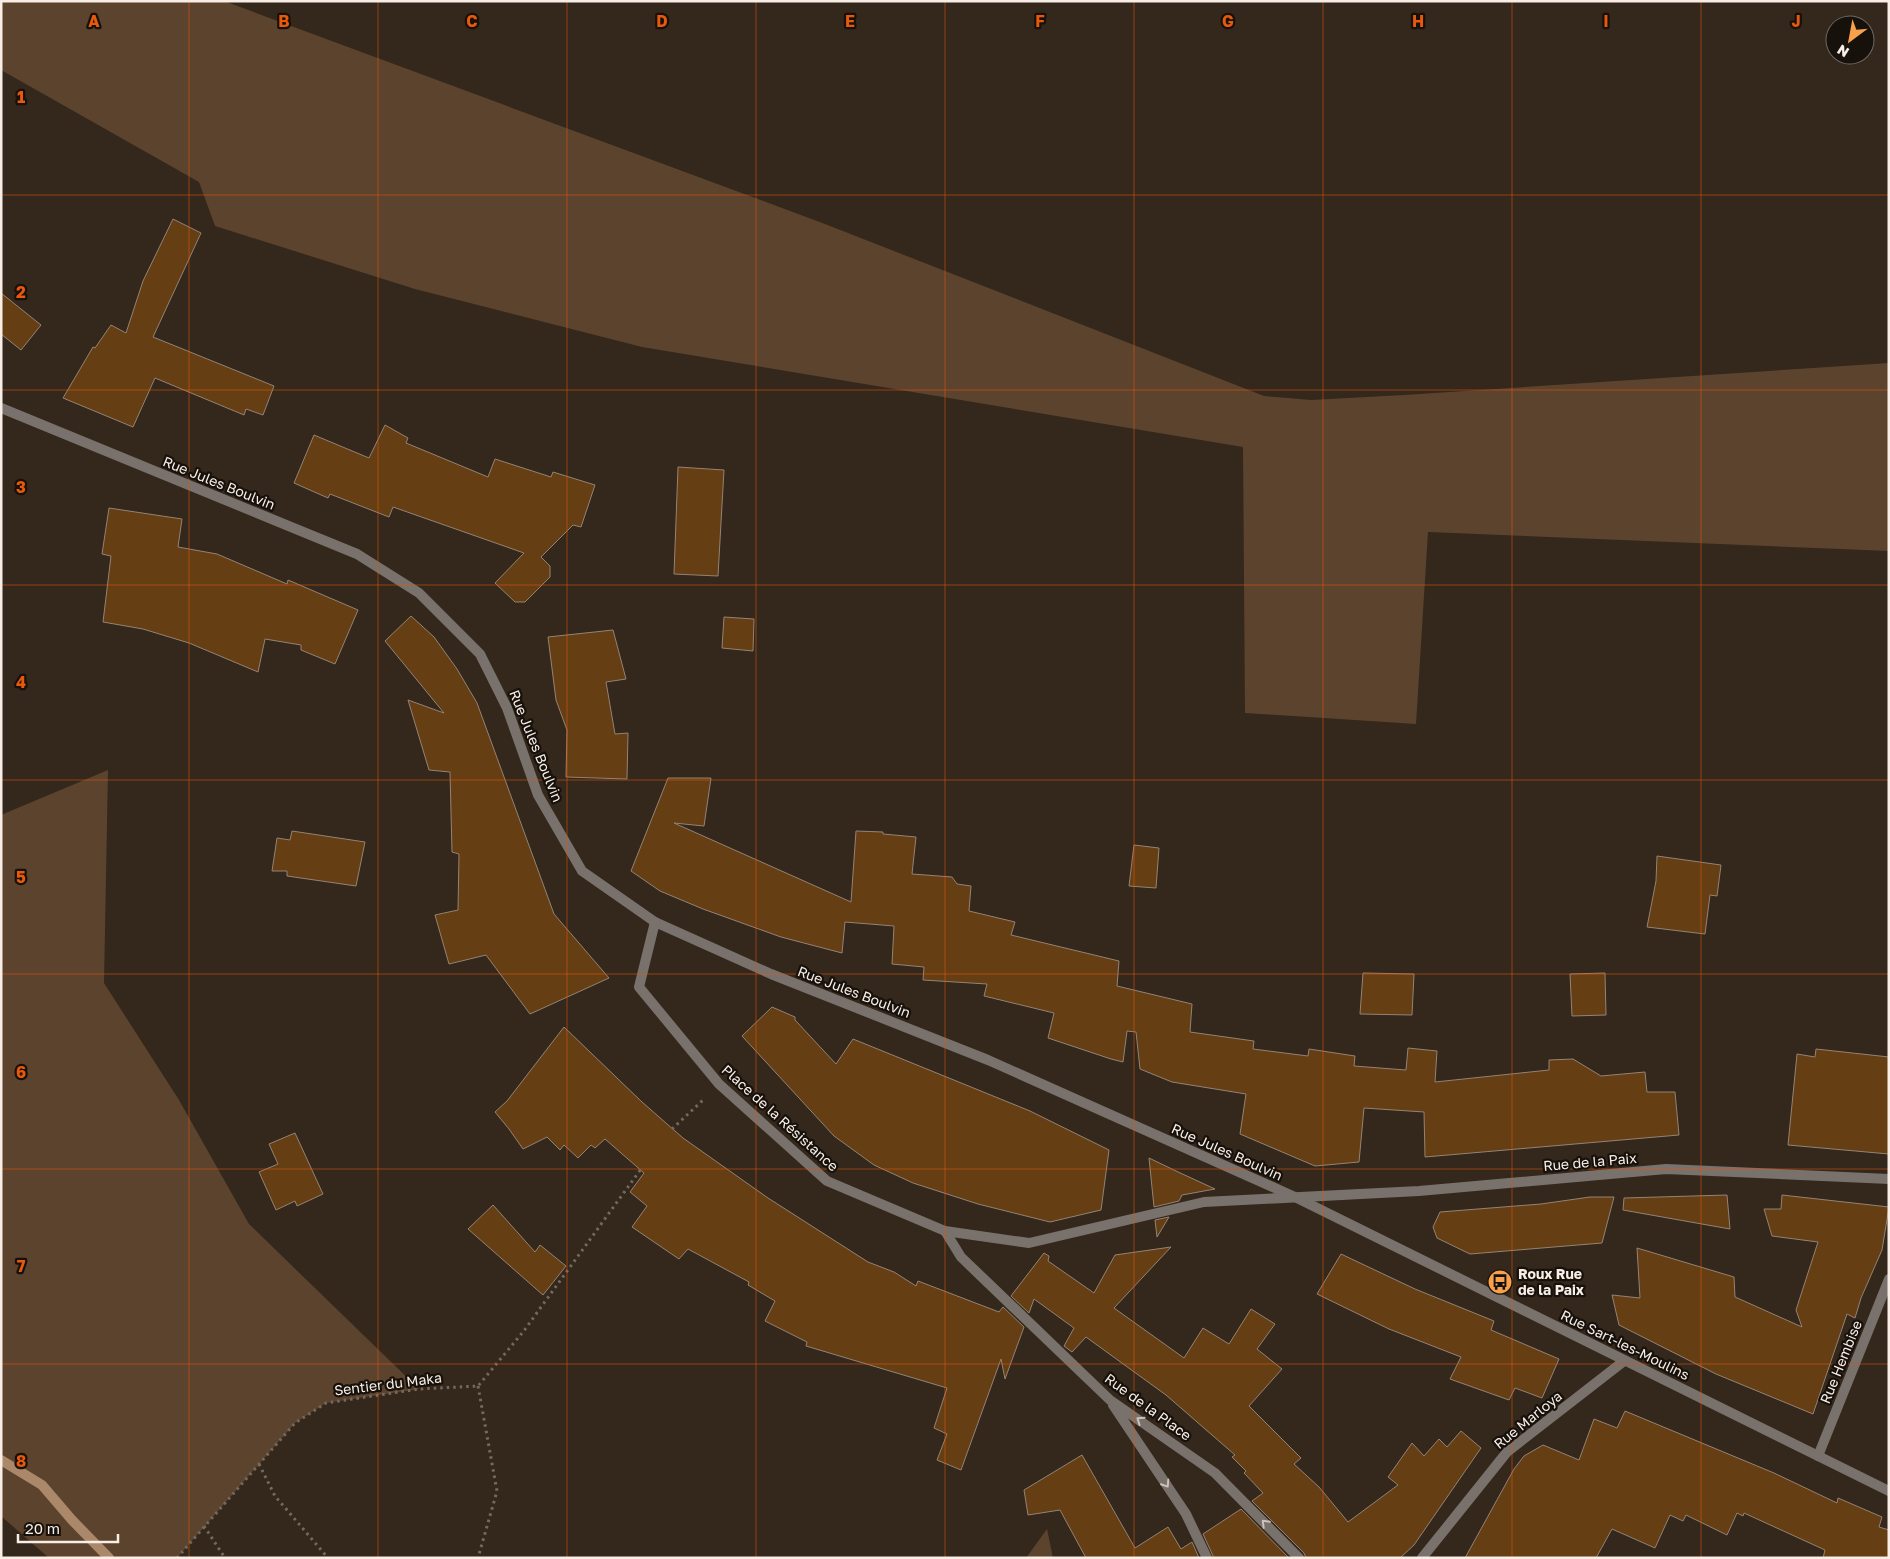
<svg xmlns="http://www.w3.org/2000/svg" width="1890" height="1559" viewBox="0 0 1890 1559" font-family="'Golos Text',sans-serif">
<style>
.green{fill:#5c432d}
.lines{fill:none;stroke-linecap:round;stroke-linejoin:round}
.stream{stroke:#aa8869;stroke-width:10}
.building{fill:#663e14;stroke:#948375}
.path{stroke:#75695e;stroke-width:3;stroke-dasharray:2.5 4;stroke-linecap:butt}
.street{stroke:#79716b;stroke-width:10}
.oneway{stroke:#ccc2bb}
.grid{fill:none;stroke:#e8590c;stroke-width:1;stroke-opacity:0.55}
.labels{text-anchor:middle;stroke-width:4.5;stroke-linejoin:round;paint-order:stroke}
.street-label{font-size:14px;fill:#f8eee6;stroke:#17110c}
.poi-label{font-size:14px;font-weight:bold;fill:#f8eee6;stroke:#17110c;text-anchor:start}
.grid-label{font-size:16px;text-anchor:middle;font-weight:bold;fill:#e8590c;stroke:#17110c;stroke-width:4.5;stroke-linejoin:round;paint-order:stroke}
</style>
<rect width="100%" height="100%" fill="#34271b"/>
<g class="green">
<polygon points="1,1 224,1 825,224 1264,396 1311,400 1404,395 1889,363 1889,551 1428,532 1416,724 1245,713 1243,447 642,347 415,289 215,226 199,182 1,70"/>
<polygon points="108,770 104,983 179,1100 249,1224 419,1389 326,1403 295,1423 177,1558 49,1558 1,1516 1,815"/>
<polygon points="1047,1529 1053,1558 1026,1558"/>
</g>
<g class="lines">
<polyline class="stream" points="1,1460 42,1485 72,1520 109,1558"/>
</g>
<g class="building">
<polygon points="173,219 201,233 153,337 274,386 263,415 246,409 244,415 155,378 133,427 63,398 93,347 95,348 111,325 126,333 143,281"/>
<polygon points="1,293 41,325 21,350 1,334"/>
<polygon points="385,425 408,438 406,443 488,477 495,459 551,477 553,472 595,485 581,527 573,525 541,557 550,566 550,577 525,602 515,602 495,583 524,553 393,507 389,517 330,494 328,498 294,483 314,435 369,458"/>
<polygon points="678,467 724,470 718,576 674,574"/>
<polygon points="109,508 182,519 178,547 217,554 287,584 288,580 358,610 335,664 301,650 301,645 265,639 258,672 189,643 143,629 103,622 111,556 102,554"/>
<polygon points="411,616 434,637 457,669 477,703 554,914 609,978 530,1014 486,955 449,964 435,915 458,910 459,854 452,852 450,772 429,770 408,700 444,713 385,641"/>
<polygon points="724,617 754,619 753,651 722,648"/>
<polygon points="613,630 626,679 606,682 615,734 628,733 627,779 566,777 567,730 556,700 548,637"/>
<polygon points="668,778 711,778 704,826 674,823 851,902 856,831 883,832 883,834 916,837 912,874 952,877 957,884 971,886 969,911 1015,922 1011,935 1119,961 1117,986 1192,1004 1190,1032 1254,1041 1253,1049 1308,1056 1309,1049 1355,1056 1354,1066 1406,1070 1408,1048 1437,1051 1435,1082 1549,1070 1549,1060 1573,1059 1601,1076 1645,1072 1647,1092 1675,1092 1679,1135 1425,1157 1424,1112 1364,1108 1359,1162 1315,1166 1240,1134 1246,1094 1172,1082 1140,1069 1136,1032 1127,1031 1123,1062 1111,1059 1048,1038 1054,1013 984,996 987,984 923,980 924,967 892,964 894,926 845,922 842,953 781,937 703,909 660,891 631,871"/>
<polygon points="292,831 365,842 356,886 287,876 287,871 272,871 277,838 290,840"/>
<polygon points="1134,845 1159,848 1156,888 1129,886"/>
<polygon points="1657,856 1721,865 1717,896 1710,895 1705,934 1647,927 1656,881"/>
<polygon points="1363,973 1414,974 1412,1015 1360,1014"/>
<polygon points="1605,973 1606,1015 1572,1016 1570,974"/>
<polygon points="772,1007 795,1017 795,1020 836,1064 853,1039 1030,1111 1109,1150 1101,1210 1050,1222 978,1204 913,1183 874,1165 834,1136 742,1036"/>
<polygon points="564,1027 642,1102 683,1138 768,1198 868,1262 894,1272 916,1286 918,1281 999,1312 1003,1307 1024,1327 1005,1379 1001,1359 961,1470 937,1460 947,1434 934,1428 947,1388 806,1346 807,1342 765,1321 775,1301 748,1285 749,1282 688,1249 679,1259 632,1227 647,1206 630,1192 644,1173 605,1139 595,1148 591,1145 578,1158 564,1145 560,1150 547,1137 523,1149 509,1129 495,1112 507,1101"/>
<polygon points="1816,1049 1889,1057 1889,1154 1788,1145 1797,1054 1815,1057"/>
<polygon points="295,1133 323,1194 297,1206 295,1201 276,1210 259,1172 278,1164 269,1144"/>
<polygon points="1149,1158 1176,1171 1215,1189 1182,1195 1179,1201 1154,1207"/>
<polygon points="1727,1195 1730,1229 1623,1210 1624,1198"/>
<polygon points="1782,1195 1889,1207 1882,1250 1861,1298 1855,1318 1847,1314 1813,1414 1716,1374 1619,1325 1612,1295 1640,1298 1637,1248 1734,1277 1735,1297 1802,1327 1796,1310 1818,1242 1772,1236 1764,1209 1781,1209"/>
<polygon points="1590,1197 1614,1197 1602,1243 1470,1254 1437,1238 1433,1227 1440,1212 1541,1204"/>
<polygon points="493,1205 535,1252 540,1245 566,1266 543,1295 468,1229"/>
<polygon points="1169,1217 1157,1237 1155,1220"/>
<polygon points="1171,1247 1114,1308 1184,1358 1203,1328 1229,1344 1251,1309 1275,1324 1257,1349 1282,1369 1249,1406 1301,1458 1294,1464 1319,1487 1348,1522 1398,1485 1388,1477 1412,1443 1424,1456 1439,1439 1447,1447 1461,1431 1481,1448 1414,1545 1400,1558 1306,1558 1304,1553 1252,1501 1263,1493 1244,1473 1246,1471 1232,1457 1235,1455 1166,1395 1086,1337 1072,1352 1064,1346 1074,1328 1034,1299 1029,1313 1011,1296 1044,1253 1049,1256 1048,1261 1094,1293 1115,1255"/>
<polygon points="1341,1254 1415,1289 1494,1321 1491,1330 1559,1359 1542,1398 1515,1388 1509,1400 1450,1379 1461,1357 1389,1329 1317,1294"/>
<polygon points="1625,1411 1774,1473 1837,1503 1838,1498 1882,1517 1879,1527 1889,1530 1889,1558 1823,1558 1825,1550 1744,1513 1743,1516 1737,1513 1727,1535 1686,1515 1683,1521 1670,1515 1655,1548 1612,1529 1596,1558 1465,1558 1514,1469 1524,1456 1543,1445 1579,1460 1594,1419 1617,1428"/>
<polygon points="1082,1455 1135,1548 1168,1527 1181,1549 1192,1542 1199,1558 1086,1558 1060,1510 1028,1515 1024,1490"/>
<polygon points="1241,1509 1289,1558 1214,1558 1203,1534"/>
</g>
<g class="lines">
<g class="path">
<polyline points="672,1129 703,1100"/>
<polyline points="478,1386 497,1491 478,1558"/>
<polyline points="259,1464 275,1496 328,1558"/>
<polyline points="204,1526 225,1558"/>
<polyline points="177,1558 295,1423 326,1403 419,1389 478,1386 523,1332 641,1169"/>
</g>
<g class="street">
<polyline points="1,408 357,554 419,593 480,654 507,708 538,795 582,871 655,922 771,974 988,1060 1295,1197 1889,1491"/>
<polyline points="655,922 639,987 719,1084 827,1181 945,1231 1029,1243 1204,1202 1419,1191 1666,1169 1889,1179"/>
<polyline points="945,1231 961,1257 1110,1400 1215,1473 1299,1558"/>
<polyline points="1113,1405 1186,1514 1207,1558"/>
<polyline points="1818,1456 1889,1279"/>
<polyline points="1422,1558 1507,1452 1624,1361"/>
</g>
</g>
<defs><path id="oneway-chevron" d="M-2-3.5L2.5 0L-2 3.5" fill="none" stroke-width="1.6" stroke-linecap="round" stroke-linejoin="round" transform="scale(1.25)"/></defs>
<g class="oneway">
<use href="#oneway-chevron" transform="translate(1140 1420) rotate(-145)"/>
<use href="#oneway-chevron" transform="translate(1166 1484) rotate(57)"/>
<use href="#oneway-chevron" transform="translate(1265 1523) rotate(-135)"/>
</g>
<path class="grid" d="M189 1V1558M378 1V1558M567 1V1558M756 1V1558M945 1V1558M1134 1V1558M1323 1V1558M1512 1V1558M1701 1V1558M1 195H1889M1 390H1889M1 585H1889M1 780H1889M1 974H1889M1 1169H1889M1 1364H1889"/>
<defs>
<symbol id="bus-disc" viewBox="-11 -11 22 22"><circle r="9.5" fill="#f8a14a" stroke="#17110c"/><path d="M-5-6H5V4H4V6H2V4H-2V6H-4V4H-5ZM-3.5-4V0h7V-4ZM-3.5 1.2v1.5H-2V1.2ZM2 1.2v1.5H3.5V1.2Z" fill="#111"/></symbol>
</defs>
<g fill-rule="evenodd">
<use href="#bus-disc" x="1486" y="1268" width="28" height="28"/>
</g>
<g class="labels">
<g class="street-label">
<text transform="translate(219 483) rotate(22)" y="5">Rue Jules Boulvin</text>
<text transform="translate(536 746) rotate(68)" y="5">Rue Jules Boulvin</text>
<text transform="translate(854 992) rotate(21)" y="5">Rue Jules Boulvin</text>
<text transform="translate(780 1118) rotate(42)" y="5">Place de la Résistance</text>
<text transform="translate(1227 1152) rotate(24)" y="5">Rue Jules Boulvin</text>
<text transform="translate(1590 1162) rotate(-5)" y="5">Rue de la Paix</text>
<text transform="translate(1625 1345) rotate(26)" y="5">Rue Sart-les-Moulins</text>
<text transform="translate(1841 1362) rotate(-68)" y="5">Rue Hembise</text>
<text transform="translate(388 1384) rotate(-7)" y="5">Sentier du Maka</text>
<text transform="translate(1148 1407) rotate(36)" y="5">Rue de la Place</text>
<text transform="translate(1528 1420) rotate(-39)" y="5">Rue Marloya</text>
</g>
<g class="poi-label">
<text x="1518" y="1279">Roux Rue<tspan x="1518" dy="16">de la Paix</tspan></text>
</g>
</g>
<g class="grid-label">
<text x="94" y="27">A</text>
<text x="284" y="27">B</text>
<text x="472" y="27">C</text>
<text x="662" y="27">D</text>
<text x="850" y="27">E</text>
<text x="1040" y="27">F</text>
<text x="1228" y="27">G</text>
<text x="1418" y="27">H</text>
<text x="1606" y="27">I</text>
<text x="1796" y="27">J</text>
<text x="21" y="103">1</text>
<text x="21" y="298">2</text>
<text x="21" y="493">3</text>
<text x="21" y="688">4</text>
<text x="21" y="883">5</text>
<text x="21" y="1078">6</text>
<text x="21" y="1272">7</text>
<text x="21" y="1467">8</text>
</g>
<rect width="1890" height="1559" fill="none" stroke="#f8eee6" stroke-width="5"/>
<g transform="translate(1850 40) rotate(212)"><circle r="24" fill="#17110c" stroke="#716963"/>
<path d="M0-4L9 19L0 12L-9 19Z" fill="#f8a14a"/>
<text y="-8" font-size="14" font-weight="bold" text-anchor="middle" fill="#f8eee6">N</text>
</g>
<path d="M18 1534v8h100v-8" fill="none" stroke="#f8eee6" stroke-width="2.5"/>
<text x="25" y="1534" font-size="15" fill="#f8eee6" stroke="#17110c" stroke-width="4" paint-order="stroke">20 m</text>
</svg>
